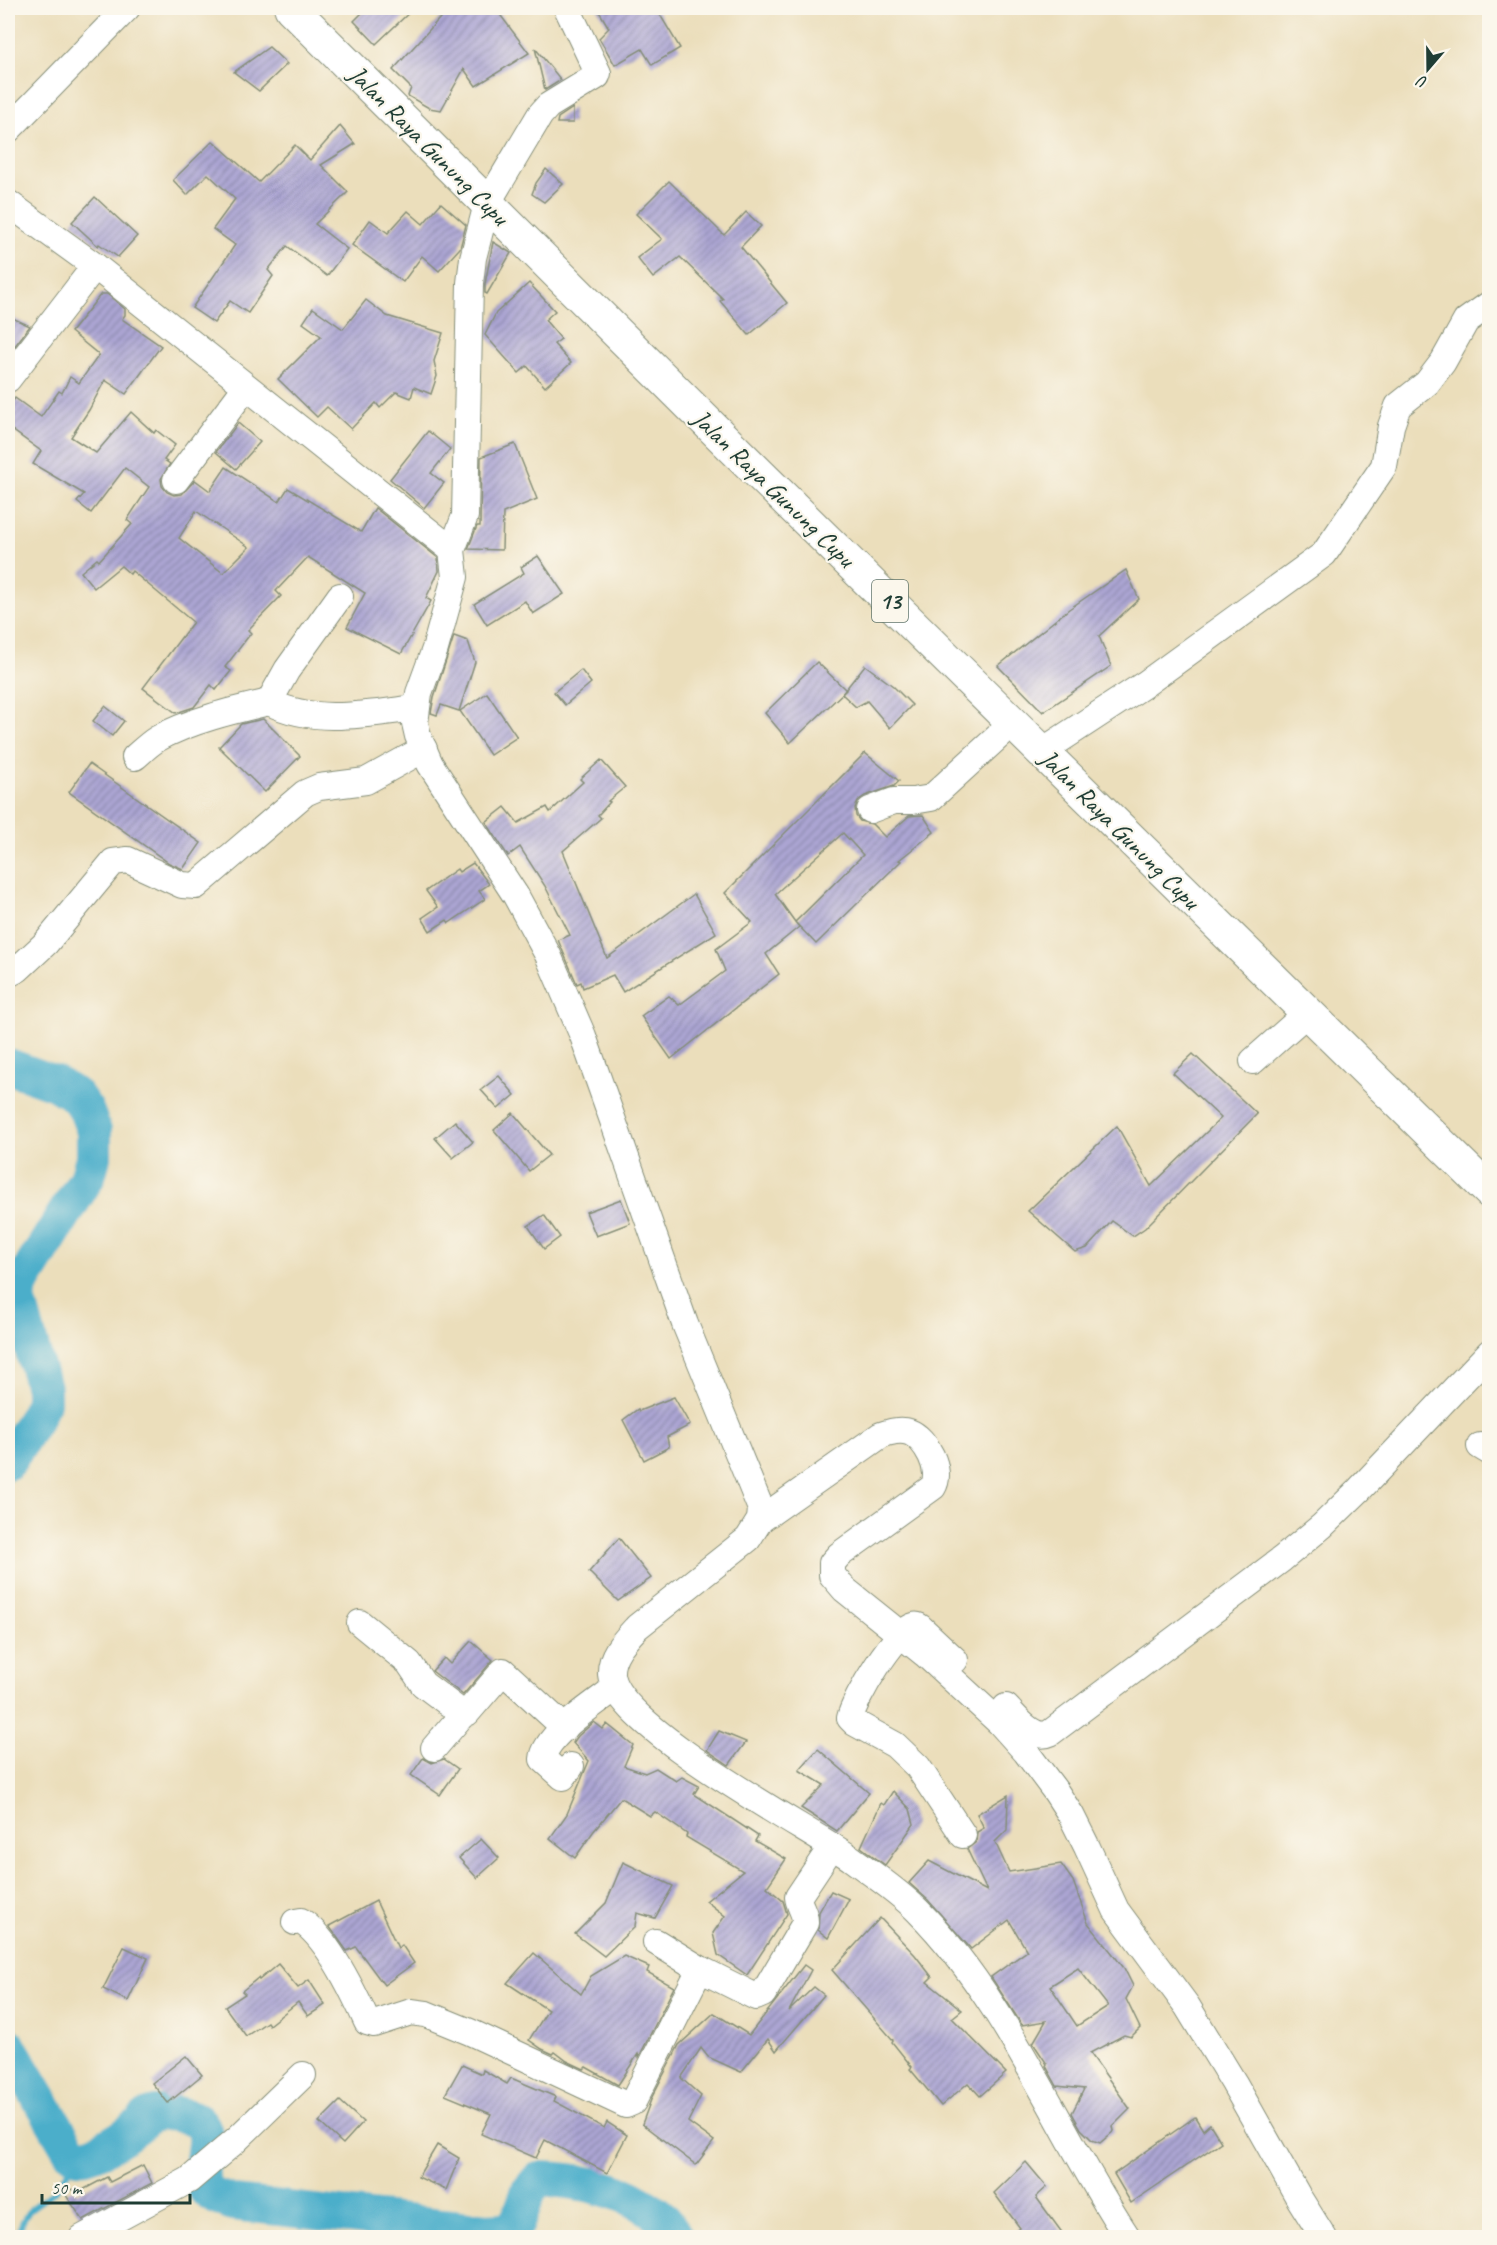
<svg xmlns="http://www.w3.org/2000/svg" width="1497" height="2245" viewBox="0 0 1497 2245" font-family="Caveat,sans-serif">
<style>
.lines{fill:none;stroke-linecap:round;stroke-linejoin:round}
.stream{stroke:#4baeca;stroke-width:6}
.river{stroke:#4baeca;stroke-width:36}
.building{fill:url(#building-hatch);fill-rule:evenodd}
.minor-casing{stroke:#858e78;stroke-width:28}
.highway-casing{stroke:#858e78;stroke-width:35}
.minor{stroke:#fff;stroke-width:26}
.highway{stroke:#fff;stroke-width:33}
.labels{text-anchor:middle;stroke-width:4.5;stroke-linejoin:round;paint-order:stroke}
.shield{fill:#fbf7ec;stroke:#61756b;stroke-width:1.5}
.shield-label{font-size:24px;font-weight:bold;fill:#1f3d34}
.street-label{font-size:26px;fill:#1f3d34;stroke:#fbf7ec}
</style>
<defs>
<pattern id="building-hatch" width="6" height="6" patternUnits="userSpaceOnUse" patternTransform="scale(1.5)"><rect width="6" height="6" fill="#aca5d3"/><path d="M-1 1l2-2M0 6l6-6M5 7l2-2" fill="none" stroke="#8b88ac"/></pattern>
</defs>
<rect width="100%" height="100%" fill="#fbf7ec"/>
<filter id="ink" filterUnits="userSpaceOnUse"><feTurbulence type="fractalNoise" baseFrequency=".0167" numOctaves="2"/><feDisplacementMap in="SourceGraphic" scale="12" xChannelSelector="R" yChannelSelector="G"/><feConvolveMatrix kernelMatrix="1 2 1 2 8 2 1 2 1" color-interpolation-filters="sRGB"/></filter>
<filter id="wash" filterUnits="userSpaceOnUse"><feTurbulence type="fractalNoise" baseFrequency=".008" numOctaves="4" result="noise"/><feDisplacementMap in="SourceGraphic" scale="24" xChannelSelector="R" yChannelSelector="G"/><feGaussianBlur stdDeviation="1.35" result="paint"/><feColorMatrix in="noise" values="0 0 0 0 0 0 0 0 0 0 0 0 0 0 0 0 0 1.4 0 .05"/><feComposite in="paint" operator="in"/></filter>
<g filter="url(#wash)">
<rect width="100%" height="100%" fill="#ebdebb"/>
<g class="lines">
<polyline class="stream" points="16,2238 22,2223 30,2209 56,2190 66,2174 85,2156"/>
<g class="river">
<polyline points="8,1066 55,1083 76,1096 86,1110 94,1131 94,1154 88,1176 20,1286 18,1299 43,1388 43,1402 36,1417 8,1462"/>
<path d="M8 2045 70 2150C71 2151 77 2155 78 2156 90 2160 125 2136 135 2128 140 2125 144 2119 149 2116 158 2112 171 2113 181 2115 227 2122 191 2164 205 2188 210 2197 224 2199 233 2203L486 2231 506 2230 517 2223 529 2191 539 2179C579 2179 632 2191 662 2218 668 2223 672 2232 676 2238"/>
</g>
</g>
<g id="blocks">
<g class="building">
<polygon points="367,8 414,8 376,44 354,21"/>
<polygon points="449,8 460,8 463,14 474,8 495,8 529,53 476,86 464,69 441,110 429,108 408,96 411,88 393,70"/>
<polygon points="597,8 656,8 680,48 652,65 642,49 615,65 599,38 609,28"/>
<polygon points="269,47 287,64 259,91 234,72"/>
<polygon points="535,48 561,80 545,90"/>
<polygon points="573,108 573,123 557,123 558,118"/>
<polygon points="340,126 355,144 321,165 348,192 315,224 347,249 327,276 287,246 268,270 273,276 248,313 230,301 214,323 192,308 235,245 213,229 235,199 208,174 187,195 173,180 213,141 259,182 295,145 310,160"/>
<polygon points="546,169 563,184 544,202 532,194 536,183"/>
<polygon points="669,181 724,235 746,212 761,226 741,247 787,303 749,335 720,301 723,299 680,257 653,278 637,258 662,239 636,214"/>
<polygon points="95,197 137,236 118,257 99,244 98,246 72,222"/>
<polygon points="441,203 466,225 460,248 439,271 422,256 403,282 352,245 370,220 388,233 408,211 423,224"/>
<polygon points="493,242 511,253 487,294 485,293 485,284"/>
<polygon points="529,283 555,311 545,320 561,339 554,344 571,363 545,387 527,366 519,373 485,335 496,313"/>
<path d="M101 294H107L125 309V315L122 319 161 346 126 394 105 380 89 410 71 437 96 453 131 412 154 433 156 430 175 445 164 460 170 464 161 479 162 486 167 492 174 495 182 494 195 480 210 491 226 467 279 502 288 488 361 532 375 508 438 558 439 571 426 598 431 601 401 654 347 627 365 593 308 557 276 591 281 596 248 630 251 633 225 667 231 671 216 690 211 685 194 707 176 713 143 688 193 622 132 571 130 574 121 566 94 588 81 572 97 559 99 561 132 524 127 520 149 487 125 468 91 513 77 502 84 494 33 464 41 451 8 427V408L15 398 41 417 59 391 62 393 70 377 79 383 99 355 71 332ZM196 511 249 547 223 573 179 538Z"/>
<polygon points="366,300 387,316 443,333 434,361 437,376 431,394 414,387 411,398 396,392 380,408 376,403 351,429 327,407 317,417 278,379 321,336 303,323 313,308 343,329"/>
<polygon points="8,316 30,326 8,355"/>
<polygon points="238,423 260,442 236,469 216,452"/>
<polygon points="428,431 450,449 431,473 444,483 424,508 390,479"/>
<polygon points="515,444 537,499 503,513 502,550 468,549 477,526 480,526 481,457"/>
<polygon points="538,556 564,594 533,614 525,601 487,625 474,604 524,573 521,567"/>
<polygon points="1126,570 1139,599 1099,636 1111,666 1043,712 998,666 1069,609"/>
<polygon points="454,636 468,641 475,662 459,711 441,705 437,715 431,713 434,697"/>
<polygon points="817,662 846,690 790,743 765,713"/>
<polygon points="865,665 893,686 912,705 890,728 867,701 856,707 842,694"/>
<polygon points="581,670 591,683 565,705 554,692"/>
<polygon points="487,693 517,737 490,755 460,711"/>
<polygon points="105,706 124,721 112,736 93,721"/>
<polygon points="263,719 300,756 265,792 219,747 241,724"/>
<path d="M865 753 899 781 894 786 865 796 859 800 855 808 856 816 860 821 872 824 885 837 909 816 923 815 934 832 899 860 901 861 816 944 795 922 799 927 766 954 779 974 671 1059 641 1016 669 996 679 1005 725 971 716 949 752 922 725 893ZM843 833 863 855 795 922 775 894Z"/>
<polygon points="601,760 625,787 608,801 610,802 598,815 601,818 563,851 607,958 694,894 716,933 623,992 613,975 583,988 581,982 577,984 558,940 570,935 545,886 520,847 508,856 486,822 505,807 518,823 547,807 550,812 583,782 580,779"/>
<polygon points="89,764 201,843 183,869 169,863 69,792"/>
<polygon points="473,863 489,884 479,891 485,899 449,923 447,920 430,931 422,918 438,907 426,891 457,869 459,872"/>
<polygon points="1193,1054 1257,1114 1145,1228 1133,1236 1112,1221 1087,1248 1075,1252 1028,1211 1117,1126 1151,1186 1221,1118 1173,1073"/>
<polygon points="499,1076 515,1095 498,1109 481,1090"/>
<polygon points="513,1113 549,1155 529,1171 494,1130"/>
<polygon points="455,1121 473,1142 453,1158 435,1138"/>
<polygon points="621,1199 630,1223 596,1236 586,1212"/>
<polygon points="544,1215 560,1237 544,1249 528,1226"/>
<polygon points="674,1397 690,1425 667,1437 669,1447 644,1460 623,1420 638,1409 639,1411"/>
<polygon points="619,1538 651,1578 618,1601 589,1572"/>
<polygon points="471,1641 493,1660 463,1695 432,1671 444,1658 450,1664"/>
<polygon points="594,1722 603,1729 607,1724 633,1745 624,1766 645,1773 656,1768 676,1781 682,1777 699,1786 694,1794 758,1836 755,1841 786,1859 767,1887 783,1901 787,1914 747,1975 718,1955 713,1933 725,1916 706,1901 743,1871 686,1837 687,1834 655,1812 650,1816 621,1798 593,1832 575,1858 550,1838 567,1814 589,1761 573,1743 578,1736"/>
<polygon points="719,1731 746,1742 729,1765 707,1750"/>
<polygon points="818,1749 869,1793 837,1831 801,1808 824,1785 799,1770"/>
<polygon points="423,1758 432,1763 444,1759 458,1769 440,1795 411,1775"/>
<polygon points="893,1791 910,1809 914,1824 885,1865 861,1847 881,1803 884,1805"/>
<path d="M1008 1795 1007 1830 995 1842 1009 1872 1061 1864 1073 1881 1088 1923 1124 1968 1133 1986 1126 1999 1140 2028 1131 2037 1124 2035 1090 2053 1130 2109 1113 2126 1114 2131 1100 2143 1092 2140 1081 2129 1072 2113 1084 2089 1057 2086 1046 2066 1047 2064 1033 2043 1046 2021 1022 2025 991 1977 1027 1951 1009 1920 971 1949 928 1900 909 1883 929 1861 987 1891 967 1849 976 1842 977 1832 984 1828 977 1814ZM1078 1968 1108 2006 1077 2026 1050 1986Z"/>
<polygon points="481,1839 499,1858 477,1878 459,1858"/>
<polygon points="623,1862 673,1886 655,1918 637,1913 635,1926 604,1956 575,1934 606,1903"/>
<polygon points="831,1891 849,1899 828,1938 818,1930 819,1912"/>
<polygon points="376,1901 398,1948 402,1945 414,1963 384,1985 356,1947 347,1951 329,1926"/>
<polygon points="880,1918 915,1955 932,1977 927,1982 962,2010 952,2018 1006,2073 980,2096 968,2083 941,2106 910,2069 912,2067 892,2042 893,2040 832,1970"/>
<polygon points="124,1947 148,1958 128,2001 103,1989"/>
<polygon points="534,1953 581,1994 591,1976 624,1956 649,1967 647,1972 674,1987 639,2057 638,2054 618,2085 586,2067 584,2069 567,2061 555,2052 553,2054 542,2049 529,2040 548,2010 507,1983"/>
<polygon points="278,1964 298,1988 309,1980 325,2005 308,2016 298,2002 269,2025 267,2022 246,2036 225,2007 245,1994 242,1991 258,1978 259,1980"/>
<polygon points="804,1965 811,1970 789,2011 814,1987 824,1995 776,2051 768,2039 741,2072 708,2057 701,2048 681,2078 701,2096 688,2122 714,2141 696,2165 642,2124 652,2097 679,2045 714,2013 749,2035"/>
<polygon points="186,2056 202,2075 168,2103 152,2083"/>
<polygon points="462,2065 482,2074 483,2070 507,2084 511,2078 556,2097 554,2101 604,2128 607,2122 627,2135 607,2173 545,2140 536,2158 481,2134 491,2114 445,2095"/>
<polygon points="340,2101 363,2122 343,2144 319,2122"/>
<polygon points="1195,2117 1203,2130 1210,2124 1221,2142 1131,2203 1114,2174"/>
<polygon points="437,2145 459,2158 446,2190 418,2177"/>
<polygon points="1026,2162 1047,2187 1036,2197 1066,2238 1011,2238 1020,2228 994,2193"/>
<polygon points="143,2165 152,2183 83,2220 65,2194 72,2189 77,2193 107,2177 110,2182"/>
</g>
</g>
</g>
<g filter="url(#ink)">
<use href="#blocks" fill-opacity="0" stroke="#858e78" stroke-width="1.5"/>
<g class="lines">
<defs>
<g id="minor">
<path d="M567 8 598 73 597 76 548 106 540 115 487 204 473 258 470 283 465 516 452 550 455 577 435 649 419 693 415 723 418 736 430 764 516 896 548 955 583 1036 685 1324 761 1509 760 1520 748 1539 637 1627C625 1640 610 1655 611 1674 616 1727 806 1827 852 1859 874 1875 898 1891 917 1910 1008 2001 1057 2131 1128 2238"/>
<polyline points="8,130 127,8"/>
<polyline points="8,203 95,266 452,550"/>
<polyline points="8,379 95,266"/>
<polyline points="176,480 246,387"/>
<path d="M340 596 287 670 269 702C315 725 367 714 416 708"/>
<polyline points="1041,752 1145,684 1324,554 1384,466 1391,426 1398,406 1427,383 1443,362 1466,321 1490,304"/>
<path d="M135 757C142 751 149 744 157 739 188 721 235 710 269 702"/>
<polyline points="870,810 894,801 913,801 931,798 1014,722"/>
<polyline points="8,974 18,969 46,943 113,862 128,860 182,885 196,886 305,793 319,787 366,781 424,749"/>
<polyline points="1253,1061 1307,1013"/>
<polyline points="1480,1446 1490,1452"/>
<path d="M760 1520 881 1435C890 1432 899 1429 909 1432 926 1438 943 1471 933 1487L839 1555 832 1563V1575L844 1589 925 1654 1000 1723 1026 1752 1056 1792 1071 1815 1087 1847 1116 1910 1187 2006 1234 2083 1299 2198 1324 2238"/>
<polyline points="360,1623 409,1663 423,1684 463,1714 467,1713 503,1671 565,1728"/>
<path d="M955 1660 922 1629C920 1627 917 1625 914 1626 895 1630 854 1700 850 1718L855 1723 895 1745 918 1767 963 1835"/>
<path d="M1006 1707C1017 1718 1033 1741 1050 1733L1282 1559 1322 1526 1358 1491 1490 1352"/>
<polyline points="434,1748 463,1714"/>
<path d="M571 1766 563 1777 543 1759C545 1735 596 1703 615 1688"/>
<path d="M295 1922 301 1921C328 1938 354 1993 367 2022L374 2024 411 2012 426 2014 470 2032 626 2105 633 2102 700 1969 756 1997 763 1994 805 1923C806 1913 799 1907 798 1897L832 1846"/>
<polyline points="656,1942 700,1969"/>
<polyline points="82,2238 189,2180 236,2140 303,2075"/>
</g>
<polyline id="highway" points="291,8 731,446 1490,1192"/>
</defs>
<use href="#minor" class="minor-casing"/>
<use href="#highway" class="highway-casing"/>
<use href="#minor" class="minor"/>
<use href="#highway" class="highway"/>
</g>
</g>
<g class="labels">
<rect class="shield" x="872" y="580" width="36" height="42" rx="4.5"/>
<g class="shield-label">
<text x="890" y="609">13</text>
</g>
<g class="street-label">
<text transform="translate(429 145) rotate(45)" y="9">Jalan Raya Gunung Cupu</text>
<text transform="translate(774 488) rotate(44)" y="9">Jalan Raya Gunung Cupu</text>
<text transform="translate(1120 829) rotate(45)" y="9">Jalan Raya Gunung Cupu</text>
</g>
</g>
<rect width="1497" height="2245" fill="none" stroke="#fbf7ec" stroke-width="30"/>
<g transform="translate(1428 69) rotate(200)" stroke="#fbf7ec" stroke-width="4.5" paint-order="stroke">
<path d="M0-4.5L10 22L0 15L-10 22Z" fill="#1f3d34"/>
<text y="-9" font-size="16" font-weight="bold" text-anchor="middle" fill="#1f3d34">U</text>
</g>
<path d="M42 2194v9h148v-9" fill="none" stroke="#1f3d34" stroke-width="3"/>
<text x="51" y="2194" font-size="18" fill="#1f3d34" stroke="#fbf7ec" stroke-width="4.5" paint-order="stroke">50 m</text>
</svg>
